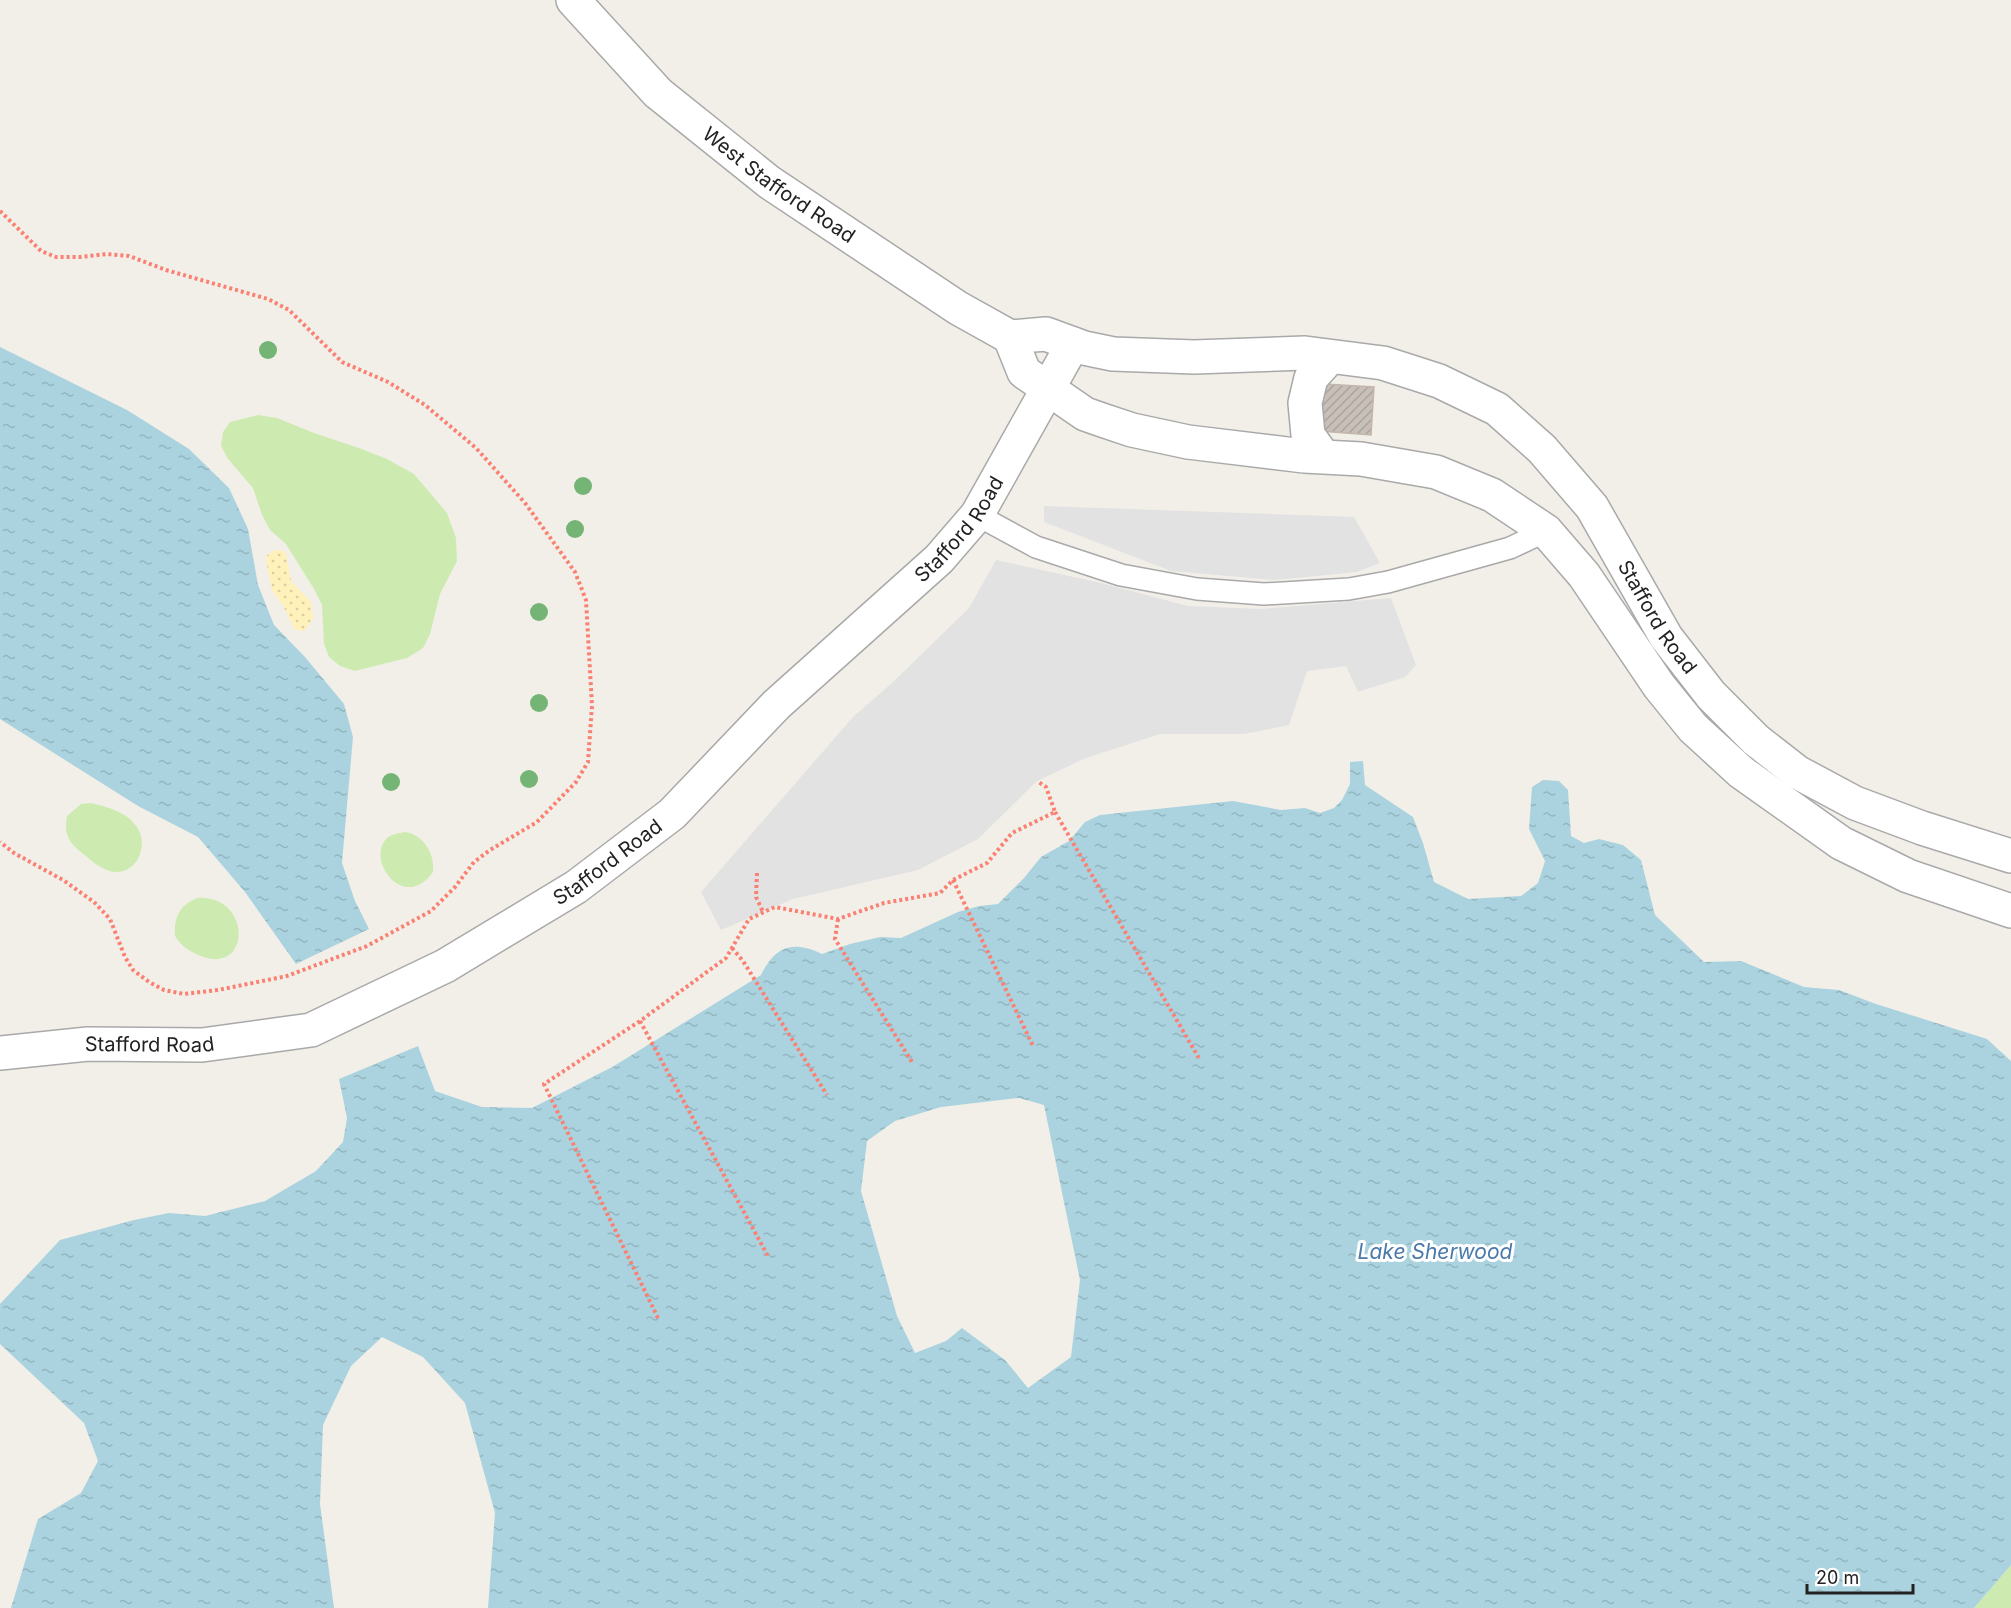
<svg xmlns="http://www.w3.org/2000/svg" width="2011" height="1608" viewBox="0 0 2011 1608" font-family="Inter,sans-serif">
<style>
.grass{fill:#cdebb0}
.sand{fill:url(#sand-dots)}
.parking{fill:#e2e2e2}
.water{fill:url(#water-ripples);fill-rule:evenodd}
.building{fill:url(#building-hatch);stroke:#c4b6ab;stroke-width:1.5}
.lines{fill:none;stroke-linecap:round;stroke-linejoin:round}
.lane-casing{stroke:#a9a9a9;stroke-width:24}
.street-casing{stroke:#a9a9a9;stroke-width:36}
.path{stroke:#fa8072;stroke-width:4;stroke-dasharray:3 3;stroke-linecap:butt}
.lane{stroke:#fff;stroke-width:21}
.street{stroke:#fff;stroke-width:33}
.tree{fill:#74b475}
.labels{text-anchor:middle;stroke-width:6;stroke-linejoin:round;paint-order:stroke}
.street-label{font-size:20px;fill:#222;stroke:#fff}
.water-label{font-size:21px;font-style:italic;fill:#4a7aab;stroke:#fff}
</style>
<defs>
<pattern id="sand-dots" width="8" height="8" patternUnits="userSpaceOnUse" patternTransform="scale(1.5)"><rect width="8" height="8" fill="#fff1ba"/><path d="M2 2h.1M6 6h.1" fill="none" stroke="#dacea0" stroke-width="1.8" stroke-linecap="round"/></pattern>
<pattern id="water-ripples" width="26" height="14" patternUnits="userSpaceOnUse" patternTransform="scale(1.5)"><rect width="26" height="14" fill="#aad3df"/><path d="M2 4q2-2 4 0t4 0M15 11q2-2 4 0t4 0" fill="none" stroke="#92b5bf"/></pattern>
<pattern id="building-hatch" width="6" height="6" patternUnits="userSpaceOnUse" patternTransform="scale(1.5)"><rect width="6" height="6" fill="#c7bfb8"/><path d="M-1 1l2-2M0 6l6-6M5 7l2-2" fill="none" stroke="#aba49e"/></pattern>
</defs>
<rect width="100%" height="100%" fill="#f2efe9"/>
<g class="grass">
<polygon points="258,415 277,418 314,433 359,448 387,459 414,474 447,513 456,538 457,561 440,594 430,634 423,648 407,658 355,671 340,666 329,657 324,644 322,605 314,589 286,544 270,530 262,515 253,488 228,459 221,446 223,432 230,422"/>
<path d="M90 803C106 806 130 813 138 829 148 845 138 871 118 872 104 873 91 860 81 852 68 842 64 833 67 816L81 804Z"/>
<path d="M405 832C424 835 435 854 433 872 404 913 365 860 387 838 392 834 399 833 405 832Z"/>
<path d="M197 898C252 894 252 976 201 956 190 952 181 946 175 936 174 917 179 906 197 898Z"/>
<polygon points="2011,1565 2011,1608 1974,1608"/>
</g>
<polygon class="sand" points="275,550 284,551 286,554 291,581 311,602 313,619 304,631 297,630 294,628 284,607 272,590 266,560 267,555"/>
<g class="parking">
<polygon points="1044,506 1354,517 1380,563 1357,572 1275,580 1171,571 1044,522"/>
<polygon points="996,560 1101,583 1188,606 1261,609 1391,598 1416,665 1405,677 1358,692 1346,666 1307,671 1289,725 1244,734 1160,734 1086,758 1037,781 978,839 918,870 793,899 721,930 701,892 853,717 892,683 969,608"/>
</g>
<g class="water">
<polygon points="0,347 127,410 189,449 229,488 248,529 258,585 274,625 305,657 344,704 353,737 342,863 355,901 369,929 296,964 245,892 198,837 138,806 0,719"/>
<path d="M1363 761 1365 785 1413 817 1423 843 1434 882 1468 899 1521 896 1538 883 1545 861 1529 829 1532 787 1543 780 1559 781 1568 790 1571 836 1584 843 1599 839 1623 845 1641 860 1655 915 1704 962 1741 961 1804 987 1839 990 1876 1004 1987 1039 2011 1061V1565L1974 1608H488L495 1513 465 1403 423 1357 382 1337 351 1366 323 1425 320 1504 334 1608H11L38 1519 81 1493 98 1461 84 1423 0 1344V1304L60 1240 134 1220 169 1213 205 1216 265 1201 316 1171 343 1142 347 1118 339 1079 418 1046 435 1091 482 1107 532 1108 614 1066 761 975C775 946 793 940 822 954L850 944 880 937 901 938 958 912 979 906 998 904 1024 878 1041 857 1069 841 1085 822 1100 815 1233 801 1281 810 1305 808 1320 813 1334 808 1342 800 1350 784V762ZM1019 1098 1044 1105 1080 1280 1071 1357 1028 1388 1005 1360 962 1328 946 1341 915 1353 897 1316 861 1191 867 1141 895 1121 941 1107Z"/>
</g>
<polygon class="building" points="1324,384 1374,387 1371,435 1320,431"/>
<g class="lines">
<defs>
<polyline id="lane" points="977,515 1036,547 1121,575 1197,589 1264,594 1349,589 1388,582 1510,548 1546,531"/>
<g id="street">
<path id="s1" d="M573 0 658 93 769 182 958 308 1010 337"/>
<polyline points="1010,337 1024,372 1085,414 1102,420 1132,430 1188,442 1304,456 1361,459 1436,472 1492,495 1546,531 1584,575 1659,686 1693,728 1741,772 1841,843 1908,876 2011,911"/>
<path id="s2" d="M1010 337 1046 334 1084 348 1113 354 1194 357 1305 353 1383 363 1439 381 1497 409 1542 449 1592 507 1666 637 1711 695 1756 740 1797 772 1855 803 1922 828 2011 856"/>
<polyline points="1323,456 1308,435 1305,403 1311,378 1330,357"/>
<path id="s3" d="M0 1053 88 1044 202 1045 311 1030 445 966 576 887 672 814 776 705 939 559 977 515 1073 344"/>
</g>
</defs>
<use href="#lane" class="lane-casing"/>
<use href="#street" class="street-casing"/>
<g class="path">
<polyline points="0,211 41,251 56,257 80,257 107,254 129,256 166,270 268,299 289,310 342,362 388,382 425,405 476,448 525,503 575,572 586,600 592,706 588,762 576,782 537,822 490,850 474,862 455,887 431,911 367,946 287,976 218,990 184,994 164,990 149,982 133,970 125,957 110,919 94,902 63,880 14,853 0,842"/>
<polyline points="1055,812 1200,1060"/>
<polyline points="757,873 756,897 763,912"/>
<polyline points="953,880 1033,1046"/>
<polyline points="838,919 835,939 912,1062"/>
<polyline points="732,948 743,961 827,1095"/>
<polyline points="640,1021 769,1258"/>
<polyline points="658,1318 544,1084 640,1021 726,958 749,919 775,907 838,919 884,903 940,893 953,880 987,863 1012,833 1055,812 1046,787 1037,781"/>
</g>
<use href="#lane" class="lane"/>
<use href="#street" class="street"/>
</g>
<g class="tree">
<circle cx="268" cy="350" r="9"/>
<circle cx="583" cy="486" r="9"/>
<circle cx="575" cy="529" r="9"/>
<circle cx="539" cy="612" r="9"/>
<circle cx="539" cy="703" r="9"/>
<circle cx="529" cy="779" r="9"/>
<circle cx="391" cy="782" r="9"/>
</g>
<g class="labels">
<g class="street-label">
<text dy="7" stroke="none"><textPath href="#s1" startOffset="278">West Stafford Road</textPath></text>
<text dy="7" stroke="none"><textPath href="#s3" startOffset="1140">Stafford Road</textPath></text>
<text dy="7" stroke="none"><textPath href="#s2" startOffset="765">Stafford Road</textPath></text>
<text dy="7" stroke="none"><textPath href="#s3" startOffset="654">Stafford Road</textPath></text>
<text dy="7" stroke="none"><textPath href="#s3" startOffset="150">Stafford Road</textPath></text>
</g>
<g class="water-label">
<text x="1435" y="1259">Lake Sherwood</text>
</g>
</g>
<path d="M1807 1584v9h106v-9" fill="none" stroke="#222222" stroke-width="3"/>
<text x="1816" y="1584" font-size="18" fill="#222222" stroke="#ffffff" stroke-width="4.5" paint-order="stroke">20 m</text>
</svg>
